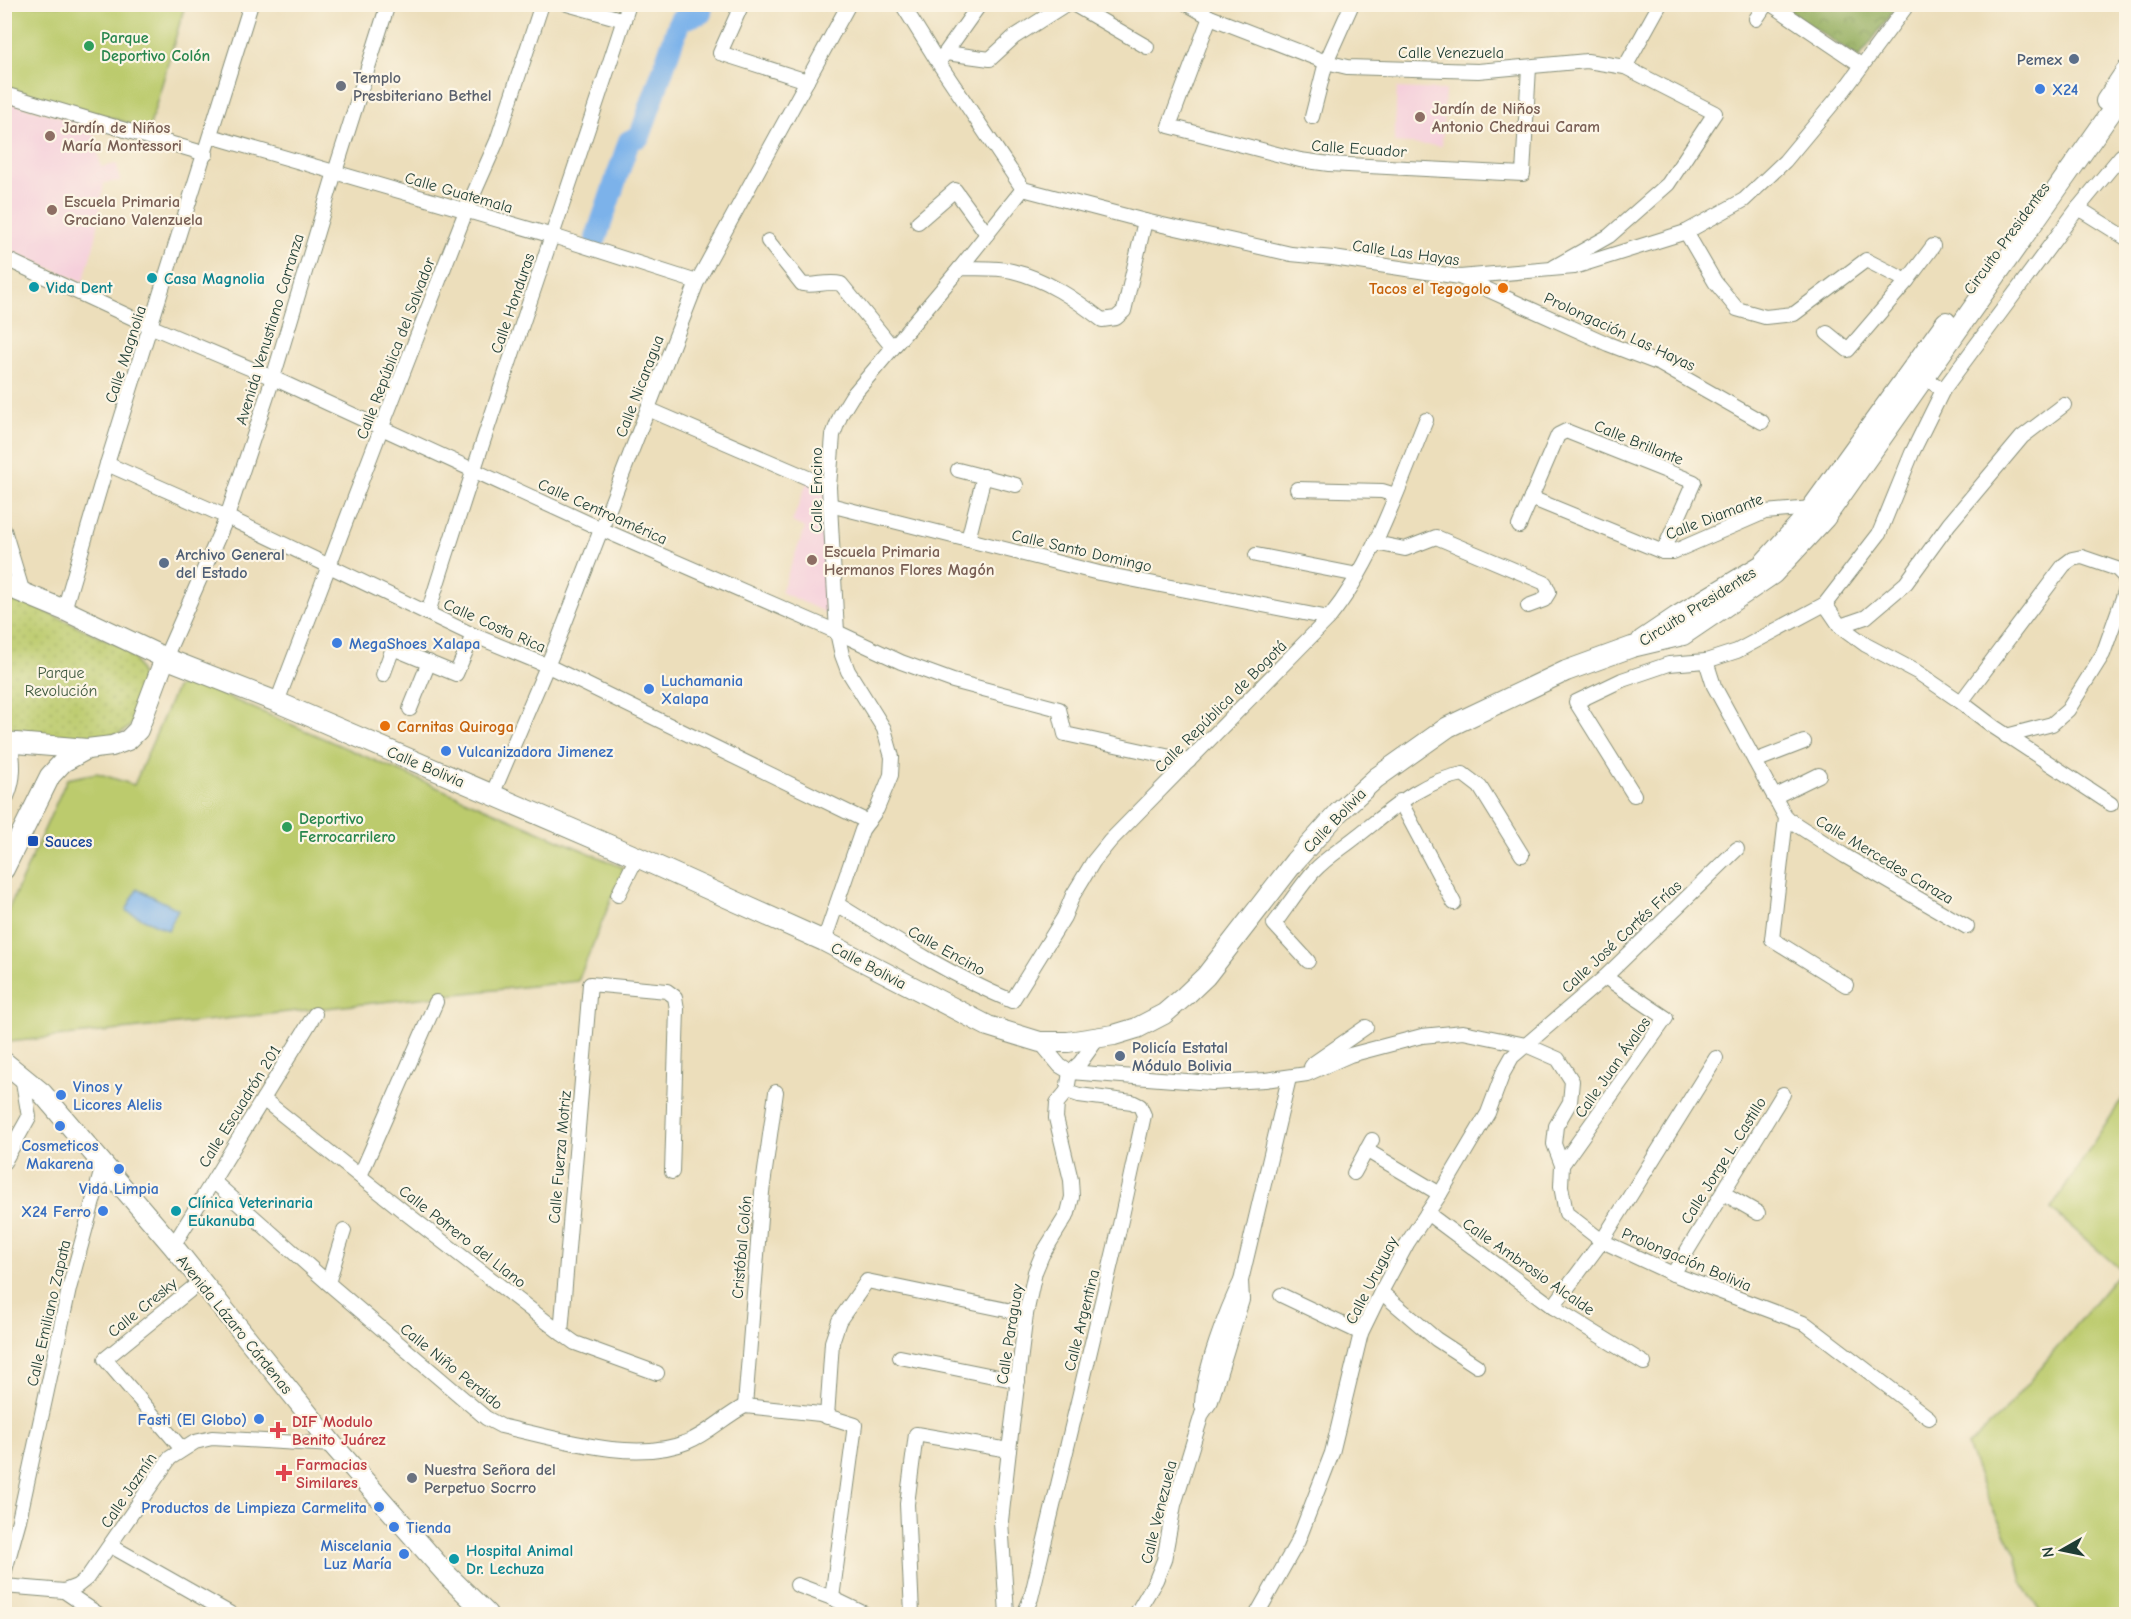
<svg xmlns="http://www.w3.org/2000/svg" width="2131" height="1619" viewBox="0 0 2131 1619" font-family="'Comic Neue',sans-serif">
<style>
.built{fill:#f5cfdb}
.forest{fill:url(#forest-crowns);stroke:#5a764a;stroke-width:1.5}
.park{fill:url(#park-dots);stroke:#6e8450;stroke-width:1.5}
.garden{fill:#bccb6d;stroke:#6e8450;stroke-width:1.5}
.water{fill:#7bb2ea;stroke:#4d788f;stroke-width:1.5}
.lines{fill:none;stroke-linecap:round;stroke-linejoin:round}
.river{stroke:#7bb2ea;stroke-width:22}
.street-casing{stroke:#868e78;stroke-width:16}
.secondary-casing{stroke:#868e78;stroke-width:22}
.street{stroke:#fff;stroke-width:14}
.secondary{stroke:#fff;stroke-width:20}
.leisure-dot{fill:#2e9e5b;stroke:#fcf5e5;stroke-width:2}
.service-dot{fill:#5c6f8a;stroke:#fcf5e5;stroke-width:2}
.worship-dot{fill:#6b7280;stroke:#fcf5e5;stroke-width:2}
.shop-dot{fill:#3f7fe0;stroke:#fcf5e5;stroke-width:2}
.education-dot{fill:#8d6e63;stroke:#fcf5e5;stroke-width:2}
.culture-dot{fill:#0f9aa8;stroke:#fcf5e5;stroke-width:2}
.food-dot{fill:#e8710a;stroke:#fcf5e5;stroke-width:2}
.transit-dot{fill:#1a4fb4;stroke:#fcf5e5;stroke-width:2}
.health-dot{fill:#e0444e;stroke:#fcf5e5;stroke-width:2}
.labels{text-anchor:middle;stroke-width:4.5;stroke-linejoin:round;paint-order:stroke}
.leisure-label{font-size:16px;font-weight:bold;fill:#27864d;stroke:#fcf5e5;text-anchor:start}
.street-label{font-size:16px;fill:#1f3d34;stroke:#fcf5e5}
.service-label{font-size:16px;font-weight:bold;fill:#4e5e75;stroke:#fcf5e5;text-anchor:start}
.worship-label{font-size:16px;font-weight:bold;fill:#5b616d;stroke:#fcf5e5;text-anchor:start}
.shop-label{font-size:16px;font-weight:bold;fill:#366cbe;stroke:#fcf5e5;text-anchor:start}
.education-label{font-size:16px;font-weight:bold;fill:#785e54;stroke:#fcf5e5;text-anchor:start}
.culture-label{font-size:16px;font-weight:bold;fill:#0d838f;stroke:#fcf5e5;text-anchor:start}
.food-label{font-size:16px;font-weight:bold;fill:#c56008;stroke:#fcf5e5;text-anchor:end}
.park-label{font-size:16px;fill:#3e593f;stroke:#fcf5e5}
.transit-label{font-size:16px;font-weight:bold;fill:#164399;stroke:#fcf5e5;text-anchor:start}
.health-label{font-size:16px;font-weight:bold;fill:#be3a42;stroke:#fcf5e5;text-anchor:start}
</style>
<defs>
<pattern id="forest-crowns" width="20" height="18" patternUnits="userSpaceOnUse" patternTransform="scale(1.5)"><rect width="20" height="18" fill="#95af60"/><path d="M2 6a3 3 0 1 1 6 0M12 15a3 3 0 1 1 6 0" fill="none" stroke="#799050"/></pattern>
<pattern id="park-dots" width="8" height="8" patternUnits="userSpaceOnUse" patternTransform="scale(1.5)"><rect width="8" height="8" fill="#bccb6d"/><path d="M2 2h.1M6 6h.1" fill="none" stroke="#a1af5f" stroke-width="1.8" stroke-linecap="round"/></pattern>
</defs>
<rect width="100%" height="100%" fill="#fcf5e5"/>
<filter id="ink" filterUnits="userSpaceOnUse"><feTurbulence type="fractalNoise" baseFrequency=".0167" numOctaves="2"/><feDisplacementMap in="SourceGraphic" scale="12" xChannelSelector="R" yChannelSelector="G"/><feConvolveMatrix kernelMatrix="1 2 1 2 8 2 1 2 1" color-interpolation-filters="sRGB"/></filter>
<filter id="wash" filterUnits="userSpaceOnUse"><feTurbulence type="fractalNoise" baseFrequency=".008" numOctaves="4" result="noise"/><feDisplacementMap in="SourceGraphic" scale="24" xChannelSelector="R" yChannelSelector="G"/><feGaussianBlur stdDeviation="1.35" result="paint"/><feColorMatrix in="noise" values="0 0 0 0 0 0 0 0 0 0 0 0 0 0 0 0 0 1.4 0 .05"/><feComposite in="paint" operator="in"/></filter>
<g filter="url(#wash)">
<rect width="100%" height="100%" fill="#ecdebb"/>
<g class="built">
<polygon points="1397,88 1445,90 1442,146 1394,143"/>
<polygon points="5,101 93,127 101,167 117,164 120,181 104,183 96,238 83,282 5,248"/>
<polygon points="808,480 827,489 832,609 824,612 781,592 805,528 792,522"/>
</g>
<polygon class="forest" points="1780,5 1898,5 1859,58"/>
<path class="park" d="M18 599 127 649C142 669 146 680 138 704 136 711 135 721 130 726 116 744 44 740 22 737 16 736 10 733 5 731V600Z"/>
<g class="garden">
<polygon points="4,5 185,5 149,129 5,87"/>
<polygon points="188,680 624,868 578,981 9,1042 5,1036 5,917 67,779 97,773 134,785 176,688"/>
<polygon points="2126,1093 2126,1614 2042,1614 2022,1583 2016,1554 1986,1496 1967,1446 2003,1413 2121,1270 2051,1209"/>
</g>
<polygon class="water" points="137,889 178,909 168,930 126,911"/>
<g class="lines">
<polyline class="river" points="596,238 629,141 640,136 680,20 701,13 702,4"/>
</g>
</g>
<g filter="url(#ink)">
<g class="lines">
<defs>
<g id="street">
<polyline points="567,4 624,20"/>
<polyline points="742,4 720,53 807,81"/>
<polyline points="902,4 938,62 1023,189 1145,221 1291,254 1333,258 1460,277 1574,267 1686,232 1744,200 1785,161 1844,90 1908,4"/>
<polyline points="1073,4 1147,47"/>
<polyline points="1187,4 1210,17 1326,62 1347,67 1478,71 1587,61 1625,67 1715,113 1668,184 1609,236 1554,267"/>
<polyline points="1771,4 1861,65"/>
<polyline points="1210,17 1169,126 1300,160 1329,164 1523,174 1529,67"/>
<polyline points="1756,19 1766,4"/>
<polyline points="946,53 990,59 1014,37 1066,4"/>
<polyline points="941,59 980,4"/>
<polyline points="1625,67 1660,4"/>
<polyline points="4,94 206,154"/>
<polyline points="1312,117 1326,62 1352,4"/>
<polyline points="211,136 553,236 697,282"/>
<polyline points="2078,208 2126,238"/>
<polyline points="918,222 955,190 987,234"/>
<polyline points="1686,232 1715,282 1737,309 1765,317 1794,314 1866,260 1907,281"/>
<path d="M768 241 802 284C816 287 827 280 841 284L893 348"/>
<polyline points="4,258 152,327 273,378 601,529 837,632 901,662 953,681 1059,709 1065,734 1189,761"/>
<path d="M960 268C977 269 996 267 1012 271 1046 279 1075 299 1102 320L1116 318 1124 311 1145 221"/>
<polyline points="1462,278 1608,344 1660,364 1762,422"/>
<polyline points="1827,333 1848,350 1907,281 1933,246"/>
<polyline points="1943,390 2078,208 2121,156"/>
<polyline points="648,409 829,487"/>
<polyline points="107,464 227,517 473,635 546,665 868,822"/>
<polyline points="958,470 1016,485"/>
<polyline points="1297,489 1382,491 1395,495"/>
<polyline points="1531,498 1663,552 1673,552 1765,512 1812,508"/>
<polyline points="830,505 1099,573 1329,618"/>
<polyline points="1519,526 1558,435 1566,431 1694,482 1663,552"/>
<polyline points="4,530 23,593"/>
<polyline points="968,540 984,476"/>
<polyline points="1375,543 1405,549 1436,537 1545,583 1549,592 1544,600 1528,606"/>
<polyline points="1256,555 1358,575"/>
<polyline points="1825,604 1840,626 1866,645 1917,672 1961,702 1994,727 2111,804"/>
<polyline points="64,610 107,464 251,4"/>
<path d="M428 613C491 409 563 208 629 4"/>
<polyline points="1840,626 1866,617 1906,583 1949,524 2022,437 2064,405"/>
<polyline points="165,658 227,517 273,378 335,172 388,4"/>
<polyline points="1706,661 1714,686 1786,818 1772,939 1846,985"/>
<polyline points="383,675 393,648 456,674 473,635"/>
<polyline points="277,702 381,429 466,211 497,141 542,4"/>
<polyline points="1961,702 2064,565 2072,559 2082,557 2117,569 2125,577 2126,585"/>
<polyline points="410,709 429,662"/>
<polyline points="2006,736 2052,724 2068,710 2103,654 2126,589"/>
<polyline points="1755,761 1804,742"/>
<polyline points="492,795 559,638 697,282 849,4"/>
<polyline points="1634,795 1576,702 1622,680 1669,664 1706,661 1737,651 1825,604 1879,534 1912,453 1943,390 1924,377"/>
<polyline points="1774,797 1819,775"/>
<polyline points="1400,801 1454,903"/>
<polyline points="1786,818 1845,856 1967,927"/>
<polyline points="618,895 637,857"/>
<path d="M837 904C895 940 950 975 1012 1001L1064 917 1073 895 1093 862 1110 841 1329 618C1375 561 1398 488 1426 420"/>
<polyline points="824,941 862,830 877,809 891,775 892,757 884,729 848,671 842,655 837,632 829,487 833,435 841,414 852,396 960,268 1023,189"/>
<path d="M1308 961 1274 924C1287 907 1299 888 1313 872 1327 857 1341 849 1356 837 1391 810 1419 782 1463 774L1480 787 1522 855"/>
<polyline points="1040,1042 1060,1066 1070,1072 1212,1083 1265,1080 1307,1074 1350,1055 1422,1036 1463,1032 1526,1045 1558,1059 1572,1081 1570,1102 1556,1126 1554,1144 1562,1165 1561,1186 1566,1213 1602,1241 1673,1274 1806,1324 1929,1418"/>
<polyline points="1311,1067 1314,1063 1366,1027"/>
<polyline points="263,1099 407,1214 561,1333 575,1343 657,1373"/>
<polyline points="1366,1150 1440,1194"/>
<polyline points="4,1162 29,1117 22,1076"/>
<polyline points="1562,1165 1666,1018 1605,977"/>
<polyline points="1354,1173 1372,1140"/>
<polyline points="360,1176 436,1002"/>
<path d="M213 1181 328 1283 486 1418 501 1426C556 1438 634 1464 687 1442 708 1434 725 1416 745 1406L820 1414 855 1425 832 1598"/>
<polyline points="1723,1193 1758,1213"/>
<polyline points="1427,1213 1553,1307 1644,1363"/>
<polyline points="173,1246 315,1014"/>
<polyline points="1673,1274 1783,1094"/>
<polyline points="328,1283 344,1231"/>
<polyline points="1381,1292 1436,1339 1477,1366"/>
<polyline points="1281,1295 1361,1333"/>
<polyline points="1553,1307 1602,1241 1716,1058"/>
<polyline points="561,1333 590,984 667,991 675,997 677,1009 672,1172"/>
<polyline points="900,1357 1018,1381"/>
<polyline points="745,1406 762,1192 776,1092"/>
<path d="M1202 1406C1202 1374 1227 1309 1241 1281L1289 1078"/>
<polyline points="827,1417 832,1342 839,1321 867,1281 1026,1314"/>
<polyline points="182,1449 105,1359 200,1282"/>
<polyline points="111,1546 231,1614"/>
<polyline points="4,1574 19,1520 69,1289 103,1165"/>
<polyline points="797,1585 832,1598 865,1614"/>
<polyline points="4,1586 64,1591 77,1586 87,1578 170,1458 195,1442 212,1438 333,1445"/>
<polyline points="64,1591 98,1614"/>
<polyline points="912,1614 907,1504 916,1434 1009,1450"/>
<polyline points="1007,1614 1001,1521 1009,1450 1026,1314 1035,1272 1042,1255 1068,1213 1072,1197 1071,1180 1056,1118 1057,1103 1067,1091 1070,1072 1080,1063 1098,1038"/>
<polyline points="1024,1614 1031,1598 1118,1234 1144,1115 1140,1106 1132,1102 1079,1095 1067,1091"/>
<polyline points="1136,1614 1156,1580 1164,1560 1174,1505 1202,1414 1211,1401 1242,1300 1241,1281"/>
<polyline points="1257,1614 1298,1541 1332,1453 1361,1333 1381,1292 1408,1242 1440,1194 1488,1113 1503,1073 1512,1057 1605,977 1737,849"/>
</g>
<g id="secondary">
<polyline points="2106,101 2126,71"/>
<polyline points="4,585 64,610 165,658 277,702 637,857 824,941 988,1026 1040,1042 1068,1042 1114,1035 1137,1028 1164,1014 1185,996 1206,976 1295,861 1339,812 1376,778 1448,727 1566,671 1632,647 1683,635 1773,574 1825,518 2126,91"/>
<polyline points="1642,640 1676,617 1762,565 1803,520 1946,322"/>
<polyline points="4,742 87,749"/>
<path d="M4 796C12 778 11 761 7 742"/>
<polyline points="4,869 50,776 63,762 87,749 112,746 128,740 138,730 165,658"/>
<polyline points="4,1062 42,1093 173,1246 333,1445 448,1576 487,1614"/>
</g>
</defs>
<use href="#street" class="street-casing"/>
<use href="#secondary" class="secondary-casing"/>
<use href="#street" class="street"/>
<use href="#secondary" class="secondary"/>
</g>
</g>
<g class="leisure-dot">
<circle cx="89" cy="46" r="6"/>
<circle cx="287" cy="827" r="6"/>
</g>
<g class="service-dot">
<circle cx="2074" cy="59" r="6"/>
<circle cx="164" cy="563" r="6"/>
<circle cx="1120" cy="1056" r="6"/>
</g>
<g class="worship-dot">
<circle cx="341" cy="86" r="6"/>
<circle cx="412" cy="1478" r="6"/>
</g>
<g class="shop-dot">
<circle cx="2040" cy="89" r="6"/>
<circle cx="337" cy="643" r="6"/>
<circle cx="649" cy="689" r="6"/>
<circle cx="446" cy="751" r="6"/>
<circle cx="61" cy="1095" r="6"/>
<circle cx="60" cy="1126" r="6"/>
<circle cx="119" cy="1169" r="6"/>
<circle cx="103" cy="1211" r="6"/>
<circle cx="259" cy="1419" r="6"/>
<circle cx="379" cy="1507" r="6"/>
<circle cx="394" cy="1527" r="6"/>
<circle cx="404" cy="1554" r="6"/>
</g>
<g class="education-dot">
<circle cx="1420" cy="117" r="6"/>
<circle cx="50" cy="136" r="6"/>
<circle cx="52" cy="210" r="6"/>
<circle cx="812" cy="560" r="6"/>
</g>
<g class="culture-dot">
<circle cx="152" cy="278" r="6"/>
<circle cx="34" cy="287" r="6"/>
<circle cx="176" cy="1211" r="6"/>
<circle cx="454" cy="1559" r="6"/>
</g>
<g class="food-dot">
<circle cx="1503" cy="288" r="6"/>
<circle cx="385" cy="726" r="6"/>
</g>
<rect class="transit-dot" x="27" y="835" width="12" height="12" rx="3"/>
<g class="health-dot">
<path d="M275 1421h6v6h6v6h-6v6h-6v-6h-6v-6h6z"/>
<path d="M281 1464h6v6h6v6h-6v6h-6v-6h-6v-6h6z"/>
</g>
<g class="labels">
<g class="leisure-label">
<text x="101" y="43">Parque<tspan x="101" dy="18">Deportivo Colón</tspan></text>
<text x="299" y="824">Deportivo<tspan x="299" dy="18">Ferrocarrilero</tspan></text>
</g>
<g class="street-label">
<text x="1451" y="58">Calle Venezuela</text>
<text transform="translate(1359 148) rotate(4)" y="6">Calle Ecuador</text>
<text transform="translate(459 192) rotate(16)" y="6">Calle Guatemala</text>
<text transform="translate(2006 238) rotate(-54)" y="6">Circuito Presidentes</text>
<text transform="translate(1406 252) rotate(8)" y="6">Calle Las Hayas</text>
<text transform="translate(512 303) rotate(-71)" y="6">Calle Honduras</text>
<text transform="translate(269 329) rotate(-73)" y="6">Avenida Venustiano Carranza</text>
<text transform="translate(1620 331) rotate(25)" y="6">Prolongación Las Hayas</text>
<text transform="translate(395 348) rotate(-69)" y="6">Calle República del Salvador</text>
<text transform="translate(125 354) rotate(-72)" y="6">Calle Magnolia</text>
<text transform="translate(639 386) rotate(-69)" y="6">Calle Nicaragua</text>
<text transform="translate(1639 442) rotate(22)" y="6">Calle Brillante</text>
<text transform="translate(816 490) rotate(-90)" y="6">Calle Encino</text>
<text transform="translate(603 511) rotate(24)" y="6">Calle Centroamérica</text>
<text transform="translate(1714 516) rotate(-21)" y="6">Calle Diamante</text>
<text transform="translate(1082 550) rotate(13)" y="6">Calle Santo Domingo</text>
<text transform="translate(1697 606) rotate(-32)" y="6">Circuito Presidentes</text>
<text transform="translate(495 625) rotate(24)" y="6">Calle Costa Rica</text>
<text transform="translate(1220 706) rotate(-45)" y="6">Calle República de Bogotá</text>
<text transform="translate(426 766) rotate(23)" y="6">Calle Bolivia</text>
<text transform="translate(1334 820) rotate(-46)" y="6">Calle Bolivia</text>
<text transform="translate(1885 859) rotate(31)" y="6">Calle Mercedes Caraza</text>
<text transform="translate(1621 936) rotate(-43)" y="6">Calle José Cortés Frías</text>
<text transform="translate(947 950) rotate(29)" y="6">Calle Encino</text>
<text transform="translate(869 965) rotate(28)" y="6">Calle Bolivia</text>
<text transform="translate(1612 1067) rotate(-55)" y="6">Calle Juan Ávalos</text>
<text transform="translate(239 1106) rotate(-58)" y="6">Calle Escuadrón 201</text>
<text transform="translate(559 1157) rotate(-85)" y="6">Calle Fuerza Motriz</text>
<text transform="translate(1723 1160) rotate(-58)" y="6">Calle Jorge L. Castillo</text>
<text transform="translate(463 1236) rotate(38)" y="6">Calle Potrero del Llano</text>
<text transform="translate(741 1247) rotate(-85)" y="6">Cristóbal Colón</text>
<text transform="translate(1687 1259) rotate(23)" y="6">Prolongación Bolivia</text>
<text transform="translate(1529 1266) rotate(35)" y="6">Calle Ambrosio Alcalde</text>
<text transform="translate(1371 1280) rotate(-63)" y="6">Calle Uruguay</text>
<text transform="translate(142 1307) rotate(-39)" y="6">Calle Cresky</text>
<text transform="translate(48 1313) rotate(-77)" y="6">Calle Emiliano Zapata</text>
<text transform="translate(1081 1320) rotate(-76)" y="6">Calle Argentina</text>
<text transform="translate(235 1324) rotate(51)" y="6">Avenida Lázaro Cárdenas</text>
<text transform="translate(1009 1334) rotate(-81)" y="6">Calle Paraguay</text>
<text transform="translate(452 1366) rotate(39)" y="6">Calle Niño Perdido</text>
<text transform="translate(128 1490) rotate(-56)" y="6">Calle Jazmín</text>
<text transform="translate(1158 1512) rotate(-76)" y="6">Calle Venezuela</text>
</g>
<g class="service-label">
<text x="2062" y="65" text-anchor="end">Pemex</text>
<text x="176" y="560">Archivo General<tspan x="176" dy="18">del Estado</tspan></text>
<text x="1132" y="1053">Policía Estatal<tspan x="1132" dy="18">Módulo Bolivia</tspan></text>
</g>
<g class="worship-label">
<text x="353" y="83">Templo<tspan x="353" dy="18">Presbiteriano Bethel</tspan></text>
<text x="424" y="1475">Nuestra Señora del<tspan x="424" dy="18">Perpetuo Socrro</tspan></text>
</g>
<g class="shop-label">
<text x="2052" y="95">X24</text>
<text x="349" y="649">MegaShoes Xalapa</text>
<text x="661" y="686">Luchamania<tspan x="661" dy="18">Xalapa</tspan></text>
<text x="458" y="757">Vulcanizadora Jimenez</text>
<text x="73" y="1092">Vinos y<tspan x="73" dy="18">Licores Alelis</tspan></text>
<text x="60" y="1151" text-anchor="middle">Cosmeticos<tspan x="60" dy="18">Makarena</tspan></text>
<text x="119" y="1194" text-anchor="middle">Vida Limpia</text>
<text x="91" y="1217" text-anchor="end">X24 Ferro</text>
<text x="247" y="1425" text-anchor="end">Fasti (El Globo)</text>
<text x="367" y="1513" text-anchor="end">Productos de Limpieza Carmelita</text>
<text x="406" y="1533">Tienda</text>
<text x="392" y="1551" text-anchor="end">Miscelania<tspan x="392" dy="18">Luz María</tspan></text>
</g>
<g class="education-label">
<text x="1432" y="114">Jardín de Niños<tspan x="1432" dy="18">Antonio Chedraui Caram</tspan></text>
<text x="62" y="133">Jardín de Niños<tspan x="62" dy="18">María Montessori</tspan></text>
<text x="64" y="207">Escuela Primaria<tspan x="64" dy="18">Graciano Valenzuela</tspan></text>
<text x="824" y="557">Escuela Primaria<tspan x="824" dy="18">Hermanos Flores Magón</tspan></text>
</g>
<g class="culture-label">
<text x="164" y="284">Casa Magnolia</text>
<text x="46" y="293">Vida Dent</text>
<text x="188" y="1208">Clínica Veterinaria<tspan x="188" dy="18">Eukanuba</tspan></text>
<text x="466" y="1556">Hospital Animal<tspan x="466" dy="18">Dr. Lechuza</tspan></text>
</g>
<g class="food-label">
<text x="1491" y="294">Tacos el Tegogolo</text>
<text x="397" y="732" text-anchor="start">Carnitas Quiroga</text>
</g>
<g class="park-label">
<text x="61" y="678">Parque<tspan x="61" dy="18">Revolución</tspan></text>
</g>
<g class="transit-label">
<text x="45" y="847">Sauces</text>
</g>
<g class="health-label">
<text x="292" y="1427">DIF Modulo<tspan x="292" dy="18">Benito Juárez</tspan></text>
<text x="296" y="1470">Farmacias<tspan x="296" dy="18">Similares</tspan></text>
</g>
</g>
<rect width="2131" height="1619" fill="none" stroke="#fcf5e5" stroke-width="24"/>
<g transform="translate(2062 1550) rotate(261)" stroke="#fcf5e5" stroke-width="4.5" paint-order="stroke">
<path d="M0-4.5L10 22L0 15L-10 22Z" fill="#1f3d34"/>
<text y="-9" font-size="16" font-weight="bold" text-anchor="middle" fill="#1f3d34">N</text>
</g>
</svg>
